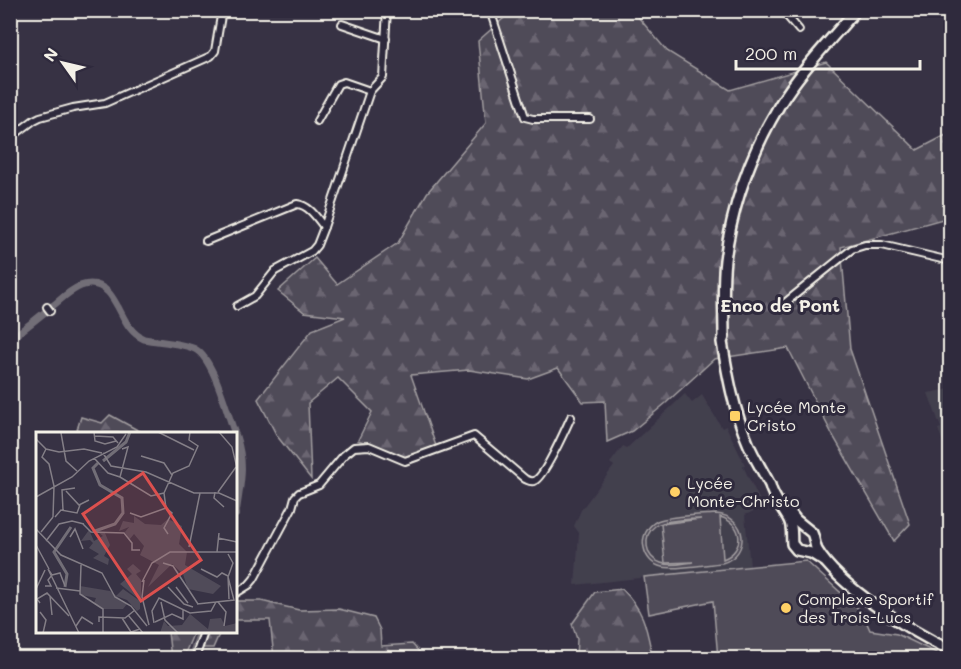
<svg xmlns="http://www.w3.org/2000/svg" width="961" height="669" viewBox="0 0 961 669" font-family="Mali,sans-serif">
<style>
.built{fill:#433f4e}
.green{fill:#504b59;stroke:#a29ea0;stroke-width:1.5;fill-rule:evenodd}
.forest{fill:url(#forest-firs);stroke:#a29ea0;stroke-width:1.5}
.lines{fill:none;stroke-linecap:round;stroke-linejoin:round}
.canal{stroke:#726e77;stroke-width:7}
.minor-casing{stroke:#f4f1e8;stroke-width:10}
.secondary-casing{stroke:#f4f1e8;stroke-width:14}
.minor{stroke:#2f2a3d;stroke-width:6}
.secondary{stroke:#2f2a3d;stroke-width:9}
.poi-dot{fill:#ffd166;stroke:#2f2a3d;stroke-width:2}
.labels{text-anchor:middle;stroke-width:6;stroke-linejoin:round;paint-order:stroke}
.poi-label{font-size:16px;fill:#f4f1e8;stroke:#2f2a3d;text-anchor:start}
.neighbourhood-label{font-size:18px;font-weight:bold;fill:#f4f1e8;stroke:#2f2a3d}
.inset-river{fill:none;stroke:#726e77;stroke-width:3}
.inset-road{fill:none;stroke:#837e86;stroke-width:1.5}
.view{fill:#dc504e;fill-opacity:0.15;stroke:#dc504e;stroke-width:3}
.inset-edge{fill:none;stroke:#f4f1e8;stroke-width:3}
</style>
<defs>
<pattern id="forest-firs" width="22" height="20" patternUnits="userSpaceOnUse" patternTransform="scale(1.5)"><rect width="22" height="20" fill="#504b59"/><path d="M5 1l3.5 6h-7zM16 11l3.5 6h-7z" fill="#6a6571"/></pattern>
</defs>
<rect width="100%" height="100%" fill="#373244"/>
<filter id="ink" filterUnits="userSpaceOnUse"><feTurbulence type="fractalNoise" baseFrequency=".0167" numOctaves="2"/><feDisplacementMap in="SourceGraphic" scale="12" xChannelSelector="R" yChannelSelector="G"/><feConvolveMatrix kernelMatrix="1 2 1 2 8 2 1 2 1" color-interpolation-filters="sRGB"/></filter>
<g filter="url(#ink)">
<g class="built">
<polygon points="950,389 950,442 944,445 938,429 941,428 928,393"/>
<polygon points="685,394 692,403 702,395 722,428 726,426 745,465 743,466 763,507 745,515 750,566 575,585 579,533 574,526 581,510 614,466 610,463 623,446 627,448"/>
</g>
<g class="green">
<path d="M716 514C747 516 752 554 722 563 707 564 676 570 662 567 653 565 646 558 644 548 641 538 647 526 657 521 668 516 702 515 716 514ZM720 517C743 523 746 550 723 559ZM701 519 661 524 665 563 693 562C684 563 670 567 661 563 645 558 642 536 655 526 664 520 690 519 701 519Z"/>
<polygon points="806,561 862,612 870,630 897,634 947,658 718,658 713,601 649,614 644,577"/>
</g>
<g class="forest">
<polygon points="512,11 633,11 667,51 730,90 826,62 917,150 950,133 950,217 841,247 850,349 910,524 894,541 832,434 788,348 714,359 666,403 632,431 607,442 605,401 583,402 558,368 528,379 469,370 411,375 436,446 405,457 358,440 372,412 338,378 308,403 311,479 277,436 258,399 312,330 345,317 304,312 278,291 315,258 337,284 398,243 427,193 486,123 478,41"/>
<polygon points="110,415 143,433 76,433 81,417 102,423"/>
<path d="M622 589C644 611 646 625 652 655L650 658H576L577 639 572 624 595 592Z"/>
<polygon points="236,601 261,601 299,610 339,609 374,618 380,630 381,646 412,644 424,657 423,658 274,658 270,620 236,620"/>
<polygon points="168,632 194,632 183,658 171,658"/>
<polygon points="208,632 220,632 213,648 203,648"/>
</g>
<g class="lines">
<g class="canal">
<path d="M10 339C26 328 40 316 55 304 69 292 89 273 108 292 112 296 115 302 118 307 125 320 130 333 144 339 159 342 182 343 195 349 214 359 227 413 235 434"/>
<path d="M236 436C246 467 240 483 236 514"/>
<polyline points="191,658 200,632"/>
</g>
<defs>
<g id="minor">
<polyline points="490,10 525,117 533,119 590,119"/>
<polyline points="782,10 799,30"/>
<polyline points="342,24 386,39"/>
<polyline points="317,121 338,84 344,82 370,91"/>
<polyline points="10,138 34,120 40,117 73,108 105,103 211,56 215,51 222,10"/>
<path d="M206 241 297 204C309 205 317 218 324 227"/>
<polyline points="786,302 852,249 865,245 882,245 950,261"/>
<polyline points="237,306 255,296 275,271 312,251 317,245 324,227 370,91 383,77 387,10"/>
<polyline points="47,307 50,311"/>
<path d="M236 593 249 585 254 579 292 508 295 497 299 493 319 485 344 455 354 447 369 446 405 461 474 436 525 479C528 480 530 482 534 481 544 478 566 428 571 417"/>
<polyline points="195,658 204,632"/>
</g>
<g id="secondary">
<path d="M789 511 796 520 812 533C815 539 814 544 817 550 839 587 912 632 950 650"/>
<path d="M824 561 811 553 797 550 792 544C791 536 793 528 789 520 783 508 773 499 770 485 763 471 754 458 748 443 734 411 728 377 722 342L724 337C724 312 722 285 725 260 732 206 751 153 779 106 800 71 830 41 856 10"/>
</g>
</defs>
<use href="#minor" class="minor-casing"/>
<use href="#secondary" class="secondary-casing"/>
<use href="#minor" class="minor"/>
<use href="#secondary" class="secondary"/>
</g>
</g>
<g class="poi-dot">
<rect x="729" y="410" width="12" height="12" rx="3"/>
<circle cx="675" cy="492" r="6"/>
<circle cx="786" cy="608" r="6"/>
</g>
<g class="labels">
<g class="poi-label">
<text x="747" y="413">Lycée Monte<tspan x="747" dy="18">Cristo</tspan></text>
<text x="687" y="489">Lycée<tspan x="687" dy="18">Monte-Christo</tspan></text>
<text x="798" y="605">Complexe Sportif<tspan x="798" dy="18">des Trois-Lucs</tspan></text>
</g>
<g class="neighbourhood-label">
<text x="780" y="312">Enco de Pont</text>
</g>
</g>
<g transform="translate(36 432)">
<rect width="201" height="201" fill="#373244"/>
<path d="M97 132 105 139 100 142 105 148V169L84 152 96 142 91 137Z" fill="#504b59"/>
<path d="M98 84 109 92 125 93 132 87 146 94 143 112 151 120 149 133 185 154 177 162 152 157 147 142 136 132 112 155 123 133 104 123 108 114 98 102 93 108 89 100 93 95 83 99 87 89 98 91ZM53 98 58 109 67 104 61 99 69 101 74 113 68 124 73 127 72 133 57 126 63 122 53 116 57 111 54 108 45 109ZM87 157 104 169V177L101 179 91 168 80 164ZM154 182 172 197 174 187 185 186 189 194 201 191V201H124L128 189 132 194 146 193Z" fill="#504b59"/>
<path d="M44 154 74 159 91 172 87 177H67L58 171 60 166 45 163Z" fill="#504b59"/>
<path class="inset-river" d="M67 29 90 10 94 0M59 99 79 92 87 81 86 66 64 53 57 36 62 31M29 155 31 142 18 120 35 95"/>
<path class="inset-road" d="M58 0 59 9 69 12 80 9M122 0 158 18M183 0 196 15 201 36M25 1 30 29 41 39M59 4 77 5 82 11M0 7 10 17 23 20 48 17 66 21M10 17 6 25 13 32 18 54 17 85M67 21 75 34 110 40 158 61H183L201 69M105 24 128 31 136 43M58 26 72 41 84 45 92 15 86 17M84 45 115 64 128 61M30 59 43 73 53 68M179 60 178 66 188 75M182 60 200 35M0 65 36 45 53 29 81 15 90 2M27 78 26 58 39 56M94 81 105 85 130 76M19 85 25 78 41 81 44 73M47 92 55 100 88 101 96 111V118H104M0 97 25 123 66 141 79 165 95 174 111 194M5 100 17 85M132 102 128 96 136 81 130 76 128 61 137 41 153 34 162 14 153 8 154 0M34 105 39 97 47 117M182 106 201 110M10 109 23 92 36 89 48 92M0 113 13 137M153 115 164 61M181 120 183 101M127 131 137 134 162 172M45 133 44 162 67 177V201M165 137 181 145 186 141 192 144M16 143 24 141 29 154M16 143 12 137 43 201M192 144 193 167M108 148 106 165 113 193M106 150 116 131 134 120H201M9 154H15L12 148 16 143M132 155 148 172 157 175M140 155 152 171M20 156 44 159M0 157 9 138M14 164 16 183M125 170 129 188 142 201M182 170 190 180 188 194M4 171 1 167 11 161 33 184M161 172 180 170M4 180 10 188 7 201M92 183 107 201M86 186 95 200 104 197M63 190V185L89 186 99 178M119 190 136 182 147 187V177M118 191 116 179 123 166 154 181 175 179 180 170 198 168 192 145 197 131 192 122M40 194 46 185 57 192"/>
<path class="view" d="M107 41 165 128 105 169 47 82Z"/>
<rect width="201" height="201" class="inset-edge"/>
</g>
<rect width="961" height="669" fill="none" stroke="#2f2a3d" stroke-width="36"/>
<rect x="18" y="18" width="925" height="633" fill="none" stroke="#f4f1e8" stroke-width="2" filter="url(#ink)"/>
<g transform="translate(63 63) rotate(304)" stroke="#2f2a3d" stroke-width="4.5" paint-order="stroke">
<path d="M0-4.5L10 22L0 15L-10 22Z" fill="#f4f1e8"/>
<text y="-9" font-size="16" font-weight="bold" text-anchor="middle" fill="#f4f1e8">N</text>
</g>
<path d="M736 60v9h184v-9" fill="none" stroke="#f4f1e8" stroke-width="3"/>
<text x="745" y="60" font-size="18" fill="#f4f1e8" stroke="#2f2a3d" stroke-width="4.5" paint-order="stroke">200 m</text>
</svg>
